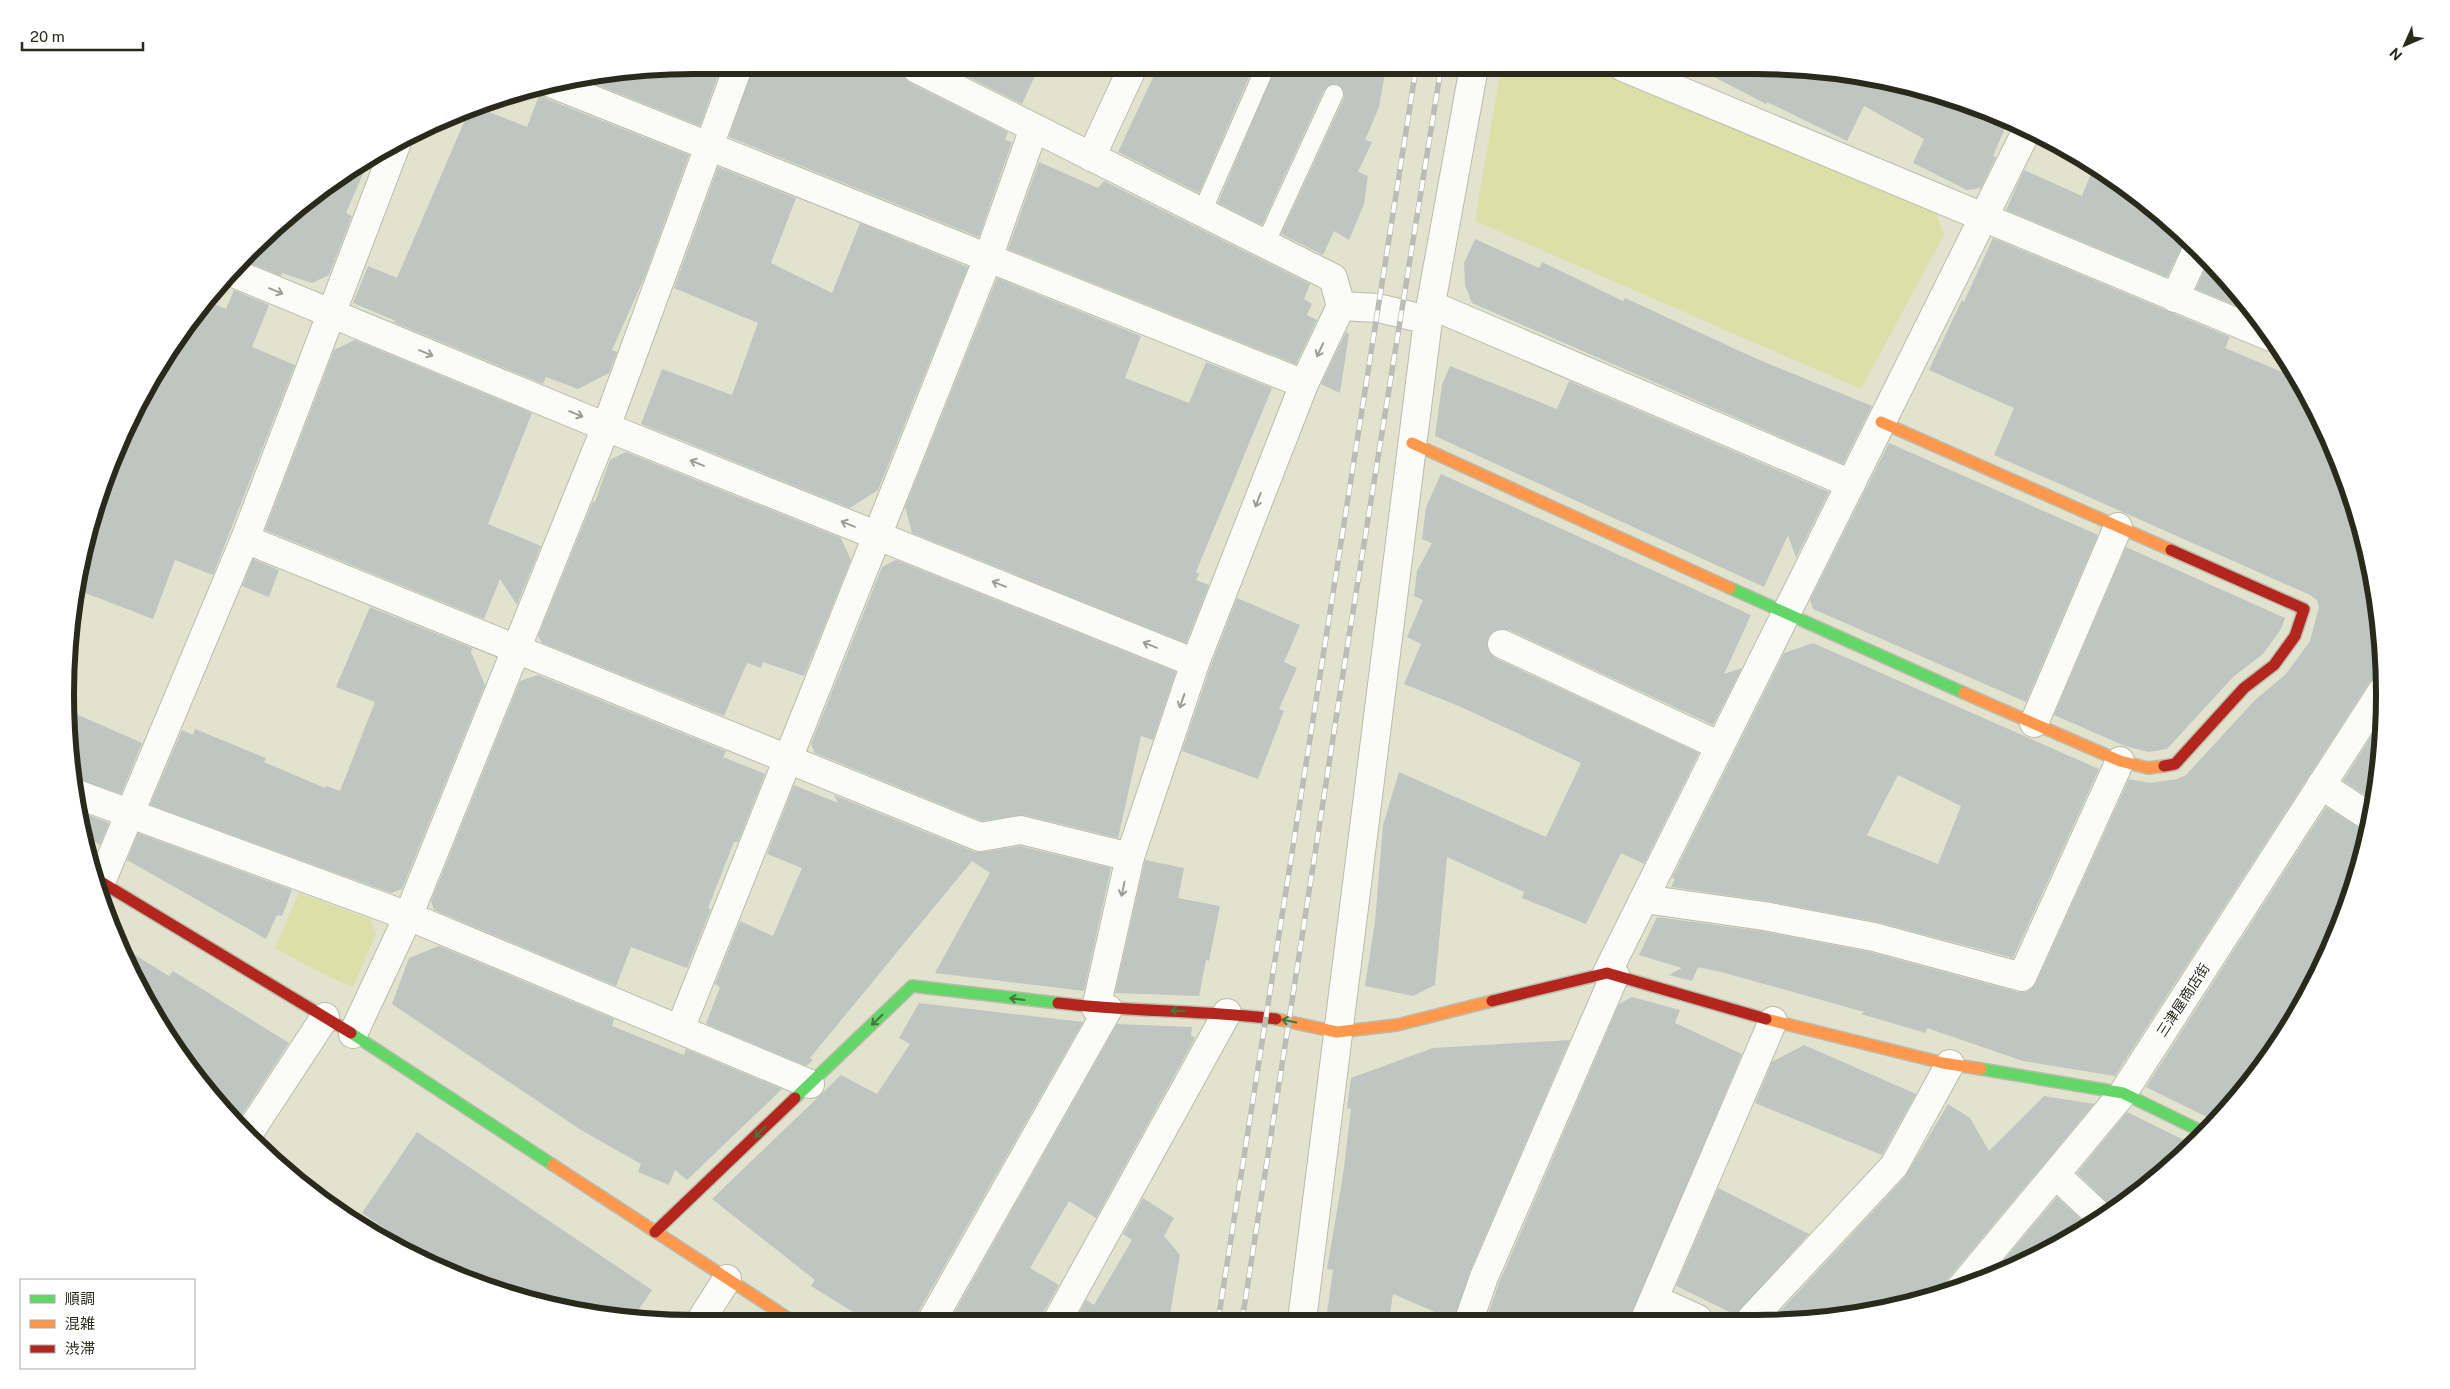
<svg xmlns="http://www.w3.org/2000/svg" width="2450" height="1389" viewBox="0 0 2450 1389" font-family="'Public Sans','Noto Sans JP',sans-serif">
<style>
.green{fill:#dddfa8}
.building{fill:#bfc5c1;fill-rule:evenodd}
.lines{fill:none;stroke-linecap:round;stroke-linejoin:round}
.lane-casing{stroke:#bbbbac;stroke-width:20}
.street-casing{stroke:#bbbbac;stroke-width:30}
.fast-casing{stroke:#bbbbac;stroke-width:14}
.slow-casing{stroke:#bbbbac;stroke-width:14}
.jam-casing{stroke:#bbbbac;stroke-width:14}
.lane{stroke:#fbfbf8;stroke-width:18}
.street{stroke:#fbfbf8;stroke-width:28}
.fast{stroke:#63d668;stroke-width:11}
.slow{stroke:#ff974d;stroke-width:11}
.jam{stroke:#b3261e;stroke-width:11}
.rail-casing{stroke:#bcbcb7;stroke-width:5.5}
.rail{stroke:#fff;stroke-width:4;stroke-dasharray:11;stroke-linecap:butt}
.oneway{stroke:#9c9c95}
.oneway2{stroke:#43773e}
.labels{text-anchor:middle;stroke-width:4;stroke-linejoin:round;paint-order:stroke}
.street-label{font-size:14px;fill:#29291c;stroke:#fff}
.rim{fill:none;stroke:#29291c;stroke-width:6}
</style>
<rect width="100%" height="100%" fill="#e2e3cf"/>
<g class="green">
<polygon points="1501,67 1607,67 1934,207 1944,235 1861,389 1475,221"/>
<polygon points="299,893 370,919 376,934 353,987 325,975 275,948"/>
</g>
<g class="building">
<polygon points="1796,66 1958,98 2008,121 1993,156 1996,157 1981,188 1967,190 1913,163 1924,139 1864,106 1847,141 1767,102 1766,104 1695,67"/>
<polygon points="1238,68 1253,68 1199,193 1118,152 1157,69"/>
<polygon points="1275,68 1386,68 1379,107 1365,140 1372,142 1358,172 1368,176 1364,204 1349,240 1334,231 1323,255 1281,234 1344,98 1344,93 1339,85 1333,84 1324,90 1262,225 1218,203"/>
<polygon points="901,69 904,77 910,83 1008,132 1005,140 1012,142 979,237 729,137 752,70"/>
<polygon points="952,69 1038,69 1022,104"/>
<polygon points="612,70 720,70 700,126 580,78"/>
<polygon points="540,93 547,99 689,155 645,276 612,350 617,352 609,373 578,389 546,377 543,384 393,322 396,321 353,303 368,266 397,278 470,108 474,106 527,127"/>
<polygon points="370,158 346,213 352,216 329,275 312,283 282,273 281,276 247,262 254,246 312,195"/>
<polygon points="1039,162 1098,188 1104,181 1310,284 1304,299 1312,304 1307,315 1317,320 1296,364 1008,249"/>
<polygon points="2094,166 2171,221 2186,238 2167,277 2006,210 2024,170 2082,196"/>
<polygon points="718,167 796,198 771,263 832,293 860,223 968,267 878,490 850,508 641,424 662,369 732,395 758,323 674,288"/>
<polygon points="1993,238 2230,337 2225,348 2296,378 2320,416 2363,531 2384,653 2383,675 2375,677 2369,683 2115,1076 2023,1061 1927,1028 1926,1033 1861,1014 1864,1012 1725,973 1698,967 1692,981 1669,975 1682,968 1639,955 1657,917 1761,931 1870,952 2018,992 2026,992 2036,983 2129,779 2150,783 2177,779 2186,775 2255,700 2286,674 2310,641 2319,607 2317,600 2310,595 1994,455 2014,408 1929,370 1962,300 1964,302"/>
<polygon points="1475,239 1539,268 1542,262 1623,301 1625,298 1757,359 1872,406 1843,464 1472,303 1465,285 1464,263"/>
<polygon points="2208,262 2247,303 2244,309 2196,289"/>
<polygon points="997,278 1141,336 1125,378 1189,403 1206,362 1272,388 1196,572 1199,574 1196,580 1209,585 1186,643 912,533 905,507"/>
<polygon points="234,290 269,305 252,347 295,365 213,575 175,560 153,619 75,589 87,531 130,416 171,345 207,301 226,309"/>
<polygon points="1346,332 1349,334 1340,393 1321,384"/>
<polygon points="355,340 532,413 488,524 541,546 517,605 500,579 484,619 265,530 334,350"/>
<polygon points="1450,366 1557,409 1569,381 1829,492 1796,558 1788,535 1764,587 1435,436 1442,385"/>
<polygon points="1889,443 2098,535 2026,702 1813,609 1810,600"/>
<polygon points="626,452 841,538 851,560 804,676 763,662 761,668 747,663 724,716 542,643 538,636 593,501 595,502 610,460"/>
<polygon points="1441,474 1751,615 1724,674 1742,668 1713,725 1509,630 1500,629 1493,632 1488,638 1487,646 1490,653 1495,658 1699,753 1644,864 1621,853 1586,924 1522,898 1524,892 1447,857 1435,985 1413,996 1365,986 1375,922 1383,825 1399,772 1546,837 1581,763 1461,707 1404,684 1421,644 1407,637 1423,600 1414,596 1417,571 1432,543 1422,539 1426,507"/>
<polygon points="2126,547 2285,618 2281,629 2263,654 2233,677 2167,749 2149,752 2125,746 2054,715"/>
<polygon points="253,559 279,570 269,597 242,586"/>
<polygon points="896,560 1176,672 1153,740 1141,736 1118,838 1024,815 982,821 815,753 811,744 882,567"/>
<polygon points="1237,598 1300,625 1284,662 1297,668 1279,709 1284,711 1258,779 1182,751 1210,668"/>
<polygon points="370,607 472,648 471,652 485,685 402,889 391,893 150,805 182,730 193,735 195,729 266,758 264,762 325,788 326,786 340,791 375,702 336,687"/>
<path d="M1813 643 2099 769 2013 958 1877 922 1766 901 1671 887 1675 879 1672 878 1784 653ZM1898 775 1961 806 1938 864 1867 835Z"/>
<polygon points="538,675 726,751 723,757 765,774 738,842 734,842 708,908 711,909 687,968 631,947 616,986 434,910 431,901 520,681"/>
<polygon points="67,710 142,743 121,794 72,778 66,735"/>
<polygon points="2381,721 2380,777 2374,801 2343,781"/>
<polygon points="794,785 838,803 834,795 975,852 983,852 1020,846 1111,868 1084,991 935,973 990,873 972,861 810,1058 813,1060 806,1066 706,1024 720,987 715,984 740,921 773,936 802,868 767,854"/>
<polygon points="2326,807 2367,832 2352,897 2301,1010 2215,1121 2146,1087"/>
<polygon points="76,810 109,823 100,845 82,833"/>
<polygon points="138,833 292,890 282,916 277,915 266,939 127,860"/>
<polygon points="1145,860 1184,868 1178,898 1220,906 1209,961 1206,960 1199,996 1115,993"/>
<polygon points="117,944 169,976 173,971 289,1043 236,1124 221,1109 149,1010"/>
<polygon points="439,946 614,1019 612,1026 684,1055 686,1049 782,1089 687,1180 675,1170 669,1185 638,1172 641,1164 581,1130 392,1004 409,958"/>
<polygon points="1632,997 1680,1010 1675,1023 1742,1054 1630,1319 1486,1320 1499,1283 1619,1004"/>
<polygon points="919,1003 1083,1022 917,1314 915,1322 869,1322 811,1286 815,1280 712,1199 841,1075 877,1094 910,1044 899,1038"/>
<polygon points="1117,1024 1192,1027 1191,1035 1195,1038 1096,1218 1069,1201 1030,1268 1059,1285 1043,1313 1041,1321 949,1322"/>
<polygon points="1570,1040 1470,1271 1454,1320 1393,1294 1389,1320 1374,1320 1327,1313 1333,1270 1327,1269 1343,1175 1351,1109 1347,1108 1351,1078 1433,1048"/>
<polygon points="1804,1045 1916,1094 1882,1155 1755,1103 1772,1062"/>
<polygon points="2044,1096 2094,1104 1947,1280 1944,1287 1944,1294 1837,1319 1773,1319 1905,1177 1948,1104 1970,1118 1989,1151"/>
<polygon points="2127,1112 2194,1145 2115,1210 2077,1173"/>
<polygon points="417,1132 652,1290 633,1318 492,1291 446,1270 362,1213"/>
<polygon points="1718,1188 1809,1234 1736,1315 1676,1286"/>
<polygon points="2057,1197 2088,1226 1993,1273"/>
<polygon points="1143,1198 1174,1218 1164,1236 1180,1255 1169,1321 1075,1321 1086,1300 1094,1305 1132,1240 1123,1234"/>
</g>
<g class="lines">
<defs>
<g id="lane">
<polyline points="1202,212 1265,68"/>
<polyline points="1265,244 1334,94"/>
</g>
<g id="street">
<polyline points="1623,67 2271,337"/>
<polyline points="917,69 1333,278 1341,306 1304,384 1195,663 1130,857 1096,1008"/>
<polyline points="553,84 1304,384"/>
<polyline points="1091,157 1132,69"/>
<polyline points="231,272 606,427 1195,663"/>
<polyline points="2175,298 2197,249"/>
<polyline points="1431,305 1851,484"/>
<polyline points="1341,306 1378,308 1428,320"/>
<polyline points="245,539 980,837 1021,830 1130,857"/>
<polyline points="1502,644 1720,746"/>
<polyline points="2034,723 2118,527"/>
<polyline points="2321,785 2370,817"/>
<polyline points="74,793 408,916 810,1084"/>
<polyline points="101,882 245,539 397,142"/>
<polyline points="1644,899 1764,916 1874,937 2022,977 2120,761"/>
<polyline points="1607,973 2027,130"/>
<polyline points="680,1029 988,258 1034,128"/>
<polyline points="353,1034 407,919 606,427 737,70"/>
<polyline points="247,1136 325,1017"/>
<polyline points="2056,1175 2103,1219"/>
<polyline points="1959,1290 2123,1093 2382,691"/>
<polyline points="1654,1299 1698,1319"/>
<polyline points="1645,1319 1773,1021"/>
<polyline points="1751,1319 1894,1166 1950,1064"/>
<polyline points="1302,1320 1428,320 1474,67"/>
<polyline points="1469,1320 1484,1277 1615,975"/>
<polyline points="1057,1321 1227,1013"/>
<polyline points="931,1322 1108,1009"/>
<polyline points="699,1323 727,1279"/>
</g>
<g id="fast">
<polyline points="1730,588 1964,693"/>
<polyline points="351,1033 553,1165"/>
<polyline points="1981,1069 2123,1093 2205,1133"/>
<polyline points="795,1098 912,986 1058,1003"/>
</g>
<g id="slow">
<polyline points="1881,422 2171,550"/>
<polyline points="1412,443 1730,588"/>
<polyline points="1964,693 2120,761 2148,768 2164,766"/>
<polyline points="1276,1019 1337,1032 1397,1025 1492,1001"/>
<polyline points="1766,1019 1943,1063 1981,1069"/>
<polyline points="553,1165 794,1322"/>
</g>
<g id="jam">
<polyline points="2164,766 2175,764 2244,688 2274,665 2295,636 2304,609 2171,550"/>
<polyline points="96,879 351,1033"/>
<polyline points="1492,1001 1607,973 1766,1019"/>
<path d="M1058 1003C1130 1012 1204 1010 1276 1019"/>
<polyline points="655,1232 795,1098"/>
</g>
</defs>
<use href="#lane" class="lane-casing"/>
<use href="#street" class="street-casing"/>
<use href="#fast" class="fast-casing"/>
<use href="#slow" class="slow-casing"/>
<use href="#jam" class="jam-casing"/>
<use href="#lane" class="lane"/>
<use href="#street" class="street"/>
<use href="#fast" class="fast"/>
<use href="#slow" class="slow"/>
<use href="#jam" class="jam"/>
<defs>
<g id="rail">
<polyline points="1218,1321 1416,68"/>
<polyline points="1242,1321 1346,655 1441,68"/>
</g>
</defs>
<use href="#rail" class="rail-casing"/>
<use href="#rail" class="rail"/>
</g>
<defs><path id="oneway-shaft" d="M-6 0H5M1.5-3L5.5 0L1.5 3" fill="none" stroke-width="1.6" stroke-linecap="round" stroke-linejoin="round" transform="scale(1.25)"/></defs>
<g class="oneway">
<use href="#oneway-shaft" transform="translate(276 291) rotate(22)"/>
<use href="#oneway-shaft" transform="translate(1320 350) rotate(115)"/>
<use href="#oneway-shaft" transform="translate(426 353) rotate(22)"/>
<use href="#oneway-shaft" transform="translate(576 414) rotate(22)"/>
<use href="#oneway-shaft" transform="translate(697 463) rotate(-158)"/>
<use href="#oneway-shaft" transform="translate(1258 500) rotate(111)"/>
<use href="#oneway-shaft" transform="translate(848 524) rotate(-158)"/>
<use href="#oneway-shaft" transform="translate(999 584) rotate(-158)"/>
<use href="#oneway-shaft" transform="translate(1150 645) rotate(-158)"/>
<use href="#oneway-shaft" transform="translate(1182 701) rotate(109)"/>
<use href="#oneway-shaft" transform="translate(1123 889) rotate(102)"/>
</g>
<g class="oneway2">
<use href="#oneway-shaft" transform="translate(1017 999) rotate(-173)"/>
<use href="#oneway-shaft" transform="translate(1178 1011) rotate(-178)"/>
<use href="#oneway-shaft" transform="translate(877 1020) rotate(136)"/>
<use href="#oneway-shaft" transform="translate(1289 1021) rotate(-168)"/>
<use href="#oneway-shaft" transform="translate(760 1132) rotate(136)"/>
</g>
<g class="labels">
<g class="street-label">
<text transform="translate(2183 1000) rotate(-57)" y="5">三津屋商店街</text>
</g>
</g>
<path d="M0 0H2450V1389H0ZM694 74H1756A620 620 0 0 1 2376 694V695A620 620 0 0 1 1756 1315H694A620 620 0 0 1 74 695V694A620 620 0 0 1 694 74Z" fill="#fff" fill-rule="evenodd"/>
<path class="rim" d="M694 74H1756A620 620 0 0 1 2376 694V695A620 620 0 0 1 1756 1315H694A620 620 0 0 1 74 695V694A620 620 0 0 1 694 74Z"/>
<rect x="20" y="1279" width="175" height="90" fill="#ffffff" stroke="#a9a9a4"/>
<rect x="30" y="1295" width="25" height="8" fill="#63d668" stroke="#a9a9a4"/>
<text x="65" y="1304" font-size="15" fill="#29291c">順調</text>
<rect x="30" y="1320" width="25" height="8" fill="#ff974d" stroke="#a9a9a4"/>
<text x="65" y="1329" font-size="15" fill="#29291c">混雑</text>
<rect x="30" y="1345" width="25" height="8" fill="#b3261e" stroke="#a9a9a4"/>
<text x="65" y="1354" font-size="15" fill="#29291c">渋滞</text>
<g transform="translate(2405 45) rotate(225)" stroke="#ffffff" stroke-width="4" paint-order="stroke">
<path d="M0-4L9 19L0 12L-9 19Z" fill="#29291c"/>
<text y="-8" font-size="14" font-weight="bold" text-anchor="middle" fill="#29291c">N</text>
</g>
<path d="M22 42v8h121v-8" fill="none" stroke="#29291c" stroke-width="2.5"/>
<text x="30" y="42" font-size="15" fill="#29291c" stroke="#ffffff" stroke-width="4" paint-order="stroke">20 m</text>
</svg>
